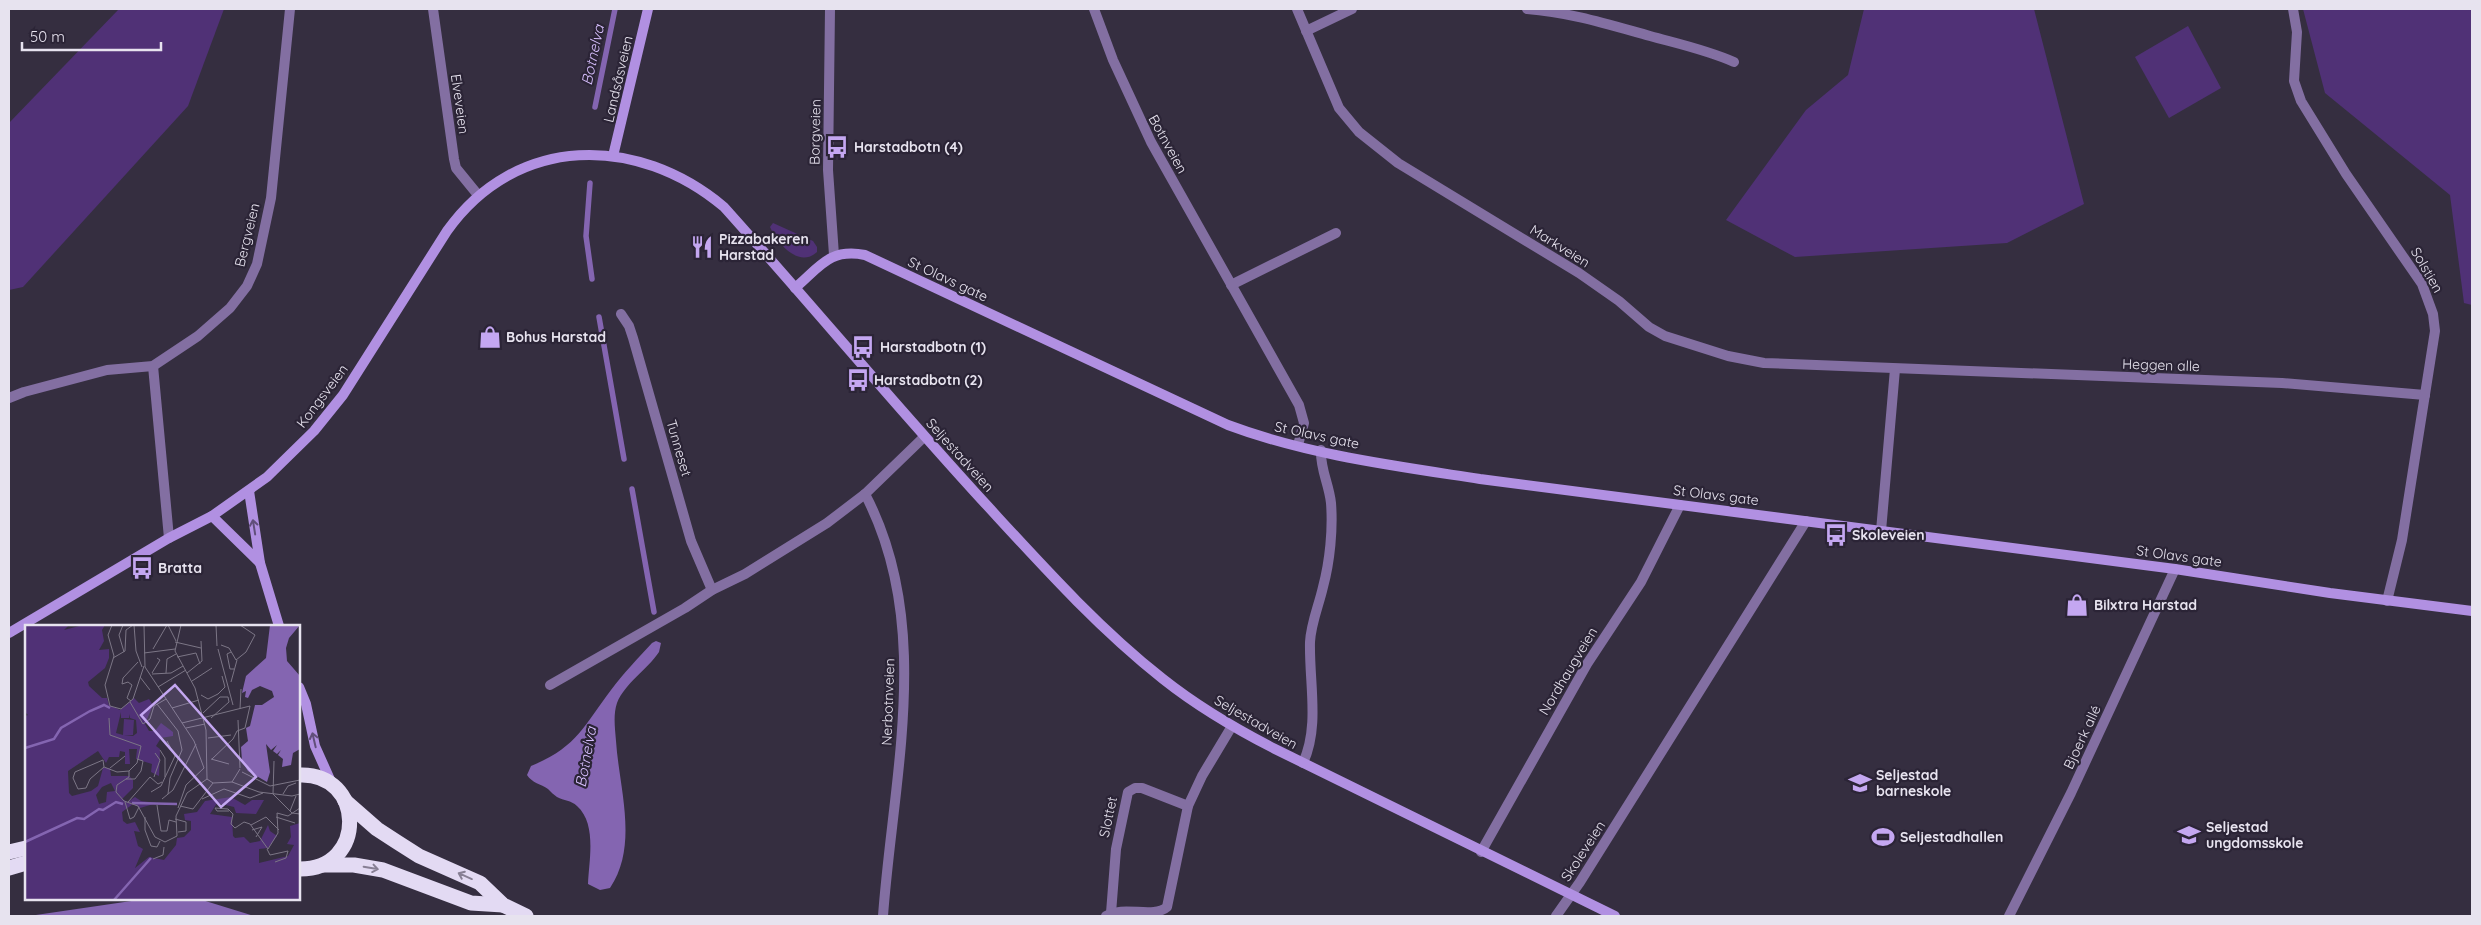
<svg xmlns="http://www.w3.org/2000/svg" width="2481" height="925" viewBox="0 0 2481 925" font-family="Quicksand,sans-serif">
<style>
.green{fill:#503176}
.water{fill:#8465b1}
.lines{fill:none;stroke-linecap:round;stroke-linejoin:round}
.stream{stroke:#8465b1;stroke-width:5.5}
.street{stroke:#836fa2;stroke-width:10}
.secondary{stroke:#b190e2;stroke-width:10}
.highway{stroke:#e3daf3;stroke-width:15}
.oneway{stroke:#614f7b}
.oneway2{stroke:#877f94}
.labels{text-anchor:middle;stroke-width:4.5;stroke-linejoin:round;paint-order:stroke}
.street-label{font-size:14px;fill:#e7e3ef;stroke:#2b2436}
.poi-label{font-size:14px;font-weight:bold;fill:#e7e3ef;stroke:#2b2436;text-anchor:start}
.water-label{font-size:15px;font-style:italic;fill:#d6befc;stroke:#2b2436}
.inset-river{fill:none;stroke:#8465b1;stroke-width:2.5}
.inset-road{fill:none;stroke:#7c7686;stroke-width:1}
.view{fill:#c4a7f1;fill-opacity:0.15;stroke:#c4a7f1;stroke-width:2.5}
.inset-edge{fill:none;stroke:#e7e3ef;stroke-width:2.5}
</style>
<rect width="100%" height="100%" fill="#352e40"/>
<g class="green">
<polygon points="119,9 224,9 188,106 23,287 9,290 9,123"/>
<polygon points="1864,9 2034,9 2084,204 2007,243 1795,257 1726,220 1806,110 1848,75"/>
<polygon points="2303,9 2472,9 2472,305 2464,303 2450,195 2325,93"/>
<polygon points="2188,26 2221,88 2169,118 2135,57"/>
<path d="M773 223 813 241 817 247V252C799 269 777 243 770 227Z"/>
</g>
<g class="water">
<path d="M656 641 661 643 659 652C647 670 625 683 617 703 613 715 615 728 616 741 619 788 639 845 610 888L600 890 588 884C589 860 597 824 577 806 571 800 564 801 557 797 554 795 551 792 548 789 541 784 532 783 527 775L531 766C577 747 583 727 611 690 623 674 638 658 652 643Z"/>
<polygon points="145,899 199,899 254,916 29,916"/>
</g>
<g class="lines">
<g class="stream">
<polyline points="595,107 615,9"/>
<polyline points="590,183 586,236 592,279"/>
<polyline points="599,317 624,459"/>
<polyline points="632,489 654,612"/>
</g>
<g class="street">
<polyline points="433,9 454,159 456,168 478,195"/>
<polyline points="830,9 828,170 834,255"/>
<polyline points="1094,9 1113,60 1151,142 1299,405 1304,423 1298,445"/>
<polyline points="1297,9 1339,108 1359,132 1398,163 1579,273 1619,301 1649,327 1665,336 1728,356 1764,363 2282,383 2425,395"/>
<path d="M1527 9C1569 12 1610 25 1650 36 1679 44 1707 50 1734 62"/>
<polyline points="2293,9 2297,32 2294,81 2301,101 2346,174 2422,284 2433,314 2435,331 2402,540 2387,601"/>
<polyline points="1306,31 1352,9"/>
<polyline points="1231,285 1336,233"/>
<polyline points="621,314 629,326 633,338 691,541 712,590"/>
<polyline points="153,366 169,538"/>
<polyline points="9,398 24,392 107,370 153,366 198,336 230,308 247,286 257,264 271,198 290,9"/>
<path d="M865 494C934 625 893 777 883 916"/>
<polyline points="1881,531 1895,369"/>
<polyline points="550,685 685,608 712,590 745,574 827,523 865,494 924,437"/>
<path d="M1303 763C1320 726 1309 683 1310 642 1311 623 1319 605 1323 587 1330 561 1333 529 1331 503 1329 484 1320 469 1321 450"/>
<polyline points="1481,852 1587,664 1641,582 1680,505"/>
<polyline points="1111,913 1116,849 1128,792 1135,788 1142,788 1188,806"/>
<path d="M1106 916C1124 905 1153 919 1167 907L1188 806 1202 776 1232 726"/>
<polyline points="1556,916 1580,882 1806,521"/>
<polyline points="2009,916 2071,793 2175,569"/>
</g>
<g class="secondary">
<polyline points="613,156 648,9"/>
<path d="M795 288C820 267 829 248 865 255L1228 425C1308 455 1396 466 1480 479L2175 569 2330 593 2472 611"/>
<polyline points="249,491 260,563 279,626"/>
<polyline points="212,516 260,563"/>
<path d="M9 633 169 538 212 516 267 477 314 431 343 395 447 231C516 134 637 134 724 207 811 304 894 404 982 500 1040 563 1096 626 1163 679 1197 706 1236 729 1275 749L1615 916"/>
<polyline points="299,687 306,704 315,746 332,784"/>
</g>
<g class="highway">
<path d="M299 775C365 772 368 870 299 869"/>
<polyline points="345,801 377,829 397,842 419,856 480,883 503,905 526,916"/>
<polyline points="9,852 26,848"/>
<polyline points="323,865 354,865 383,870 471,903 503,905"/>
<polyline points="9,868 26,863"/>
</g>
</g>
<defs><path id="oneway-shaft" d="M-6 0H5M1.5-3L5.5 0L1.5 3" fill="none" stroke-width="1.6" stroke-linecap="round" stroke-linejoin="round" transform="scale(1.25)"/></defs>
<g class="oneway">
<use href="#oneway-shaft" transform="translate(254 527) rotate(-99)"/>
<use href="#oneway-shaft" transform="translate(314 740) rotate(-103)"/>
</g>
<g class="oneway2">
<use href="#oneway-shaft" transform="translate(371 868) rotate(10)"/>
<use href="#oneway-shaft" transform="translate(465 876) rotate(-156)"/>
</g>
<defs>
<symbol id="bus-bare" viewBox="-9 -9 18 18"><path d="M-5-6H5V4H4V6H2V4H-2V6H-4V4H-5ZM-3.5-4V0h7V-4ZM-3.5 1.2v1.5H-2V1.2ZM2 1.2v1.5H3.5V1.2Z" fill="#c4a7f1" stroke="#2b2436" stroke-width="2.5" paint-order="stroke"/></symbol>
<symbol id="restaurant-bare" viewBox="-9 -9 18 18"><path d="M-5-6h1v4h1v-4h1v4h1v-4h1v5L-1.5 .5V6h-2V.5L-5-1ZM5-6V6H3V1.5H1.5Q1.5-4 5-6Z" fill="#c4a7f1" stroke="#2b2436" stroke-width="2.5" paint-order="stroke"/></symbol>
<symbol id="shop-bare" viewBox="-9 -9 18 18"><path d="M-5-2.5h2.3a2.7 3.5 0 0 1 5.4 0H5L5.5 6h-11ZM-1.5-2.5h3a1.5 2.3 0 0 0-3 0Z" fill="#c4a7f1" stroke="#2b2436" stroke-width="2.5" paint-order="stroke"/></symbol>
<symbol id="school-bare" viewBox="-9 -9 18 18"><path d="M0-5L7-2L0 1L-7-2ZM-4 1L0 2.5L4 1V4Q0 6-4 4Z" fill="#c4a7f1" stroke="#2b2436" stroke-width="2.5" paint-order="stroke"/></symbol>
<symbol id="stadium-bare" viewBox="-9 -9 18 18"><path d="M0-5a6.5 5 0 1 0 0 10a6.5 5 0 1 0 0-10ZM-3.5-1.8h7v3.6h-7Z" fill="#c4a7f1" stroke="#2b2436" stroke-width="2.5" paint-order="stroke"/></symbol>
</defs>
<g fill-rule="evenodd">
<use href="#bus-bare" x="821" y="131" width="32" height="32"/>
<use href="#restaurant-bare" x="686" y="231" width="32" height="32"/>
<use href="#shop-bare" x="474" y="321" width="32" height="32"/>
<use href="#bus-bare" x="847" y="331" width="32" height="32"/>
<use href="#bus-bare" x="842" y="364" width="32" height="32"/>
<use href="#bus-bare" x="1820" y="519" width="32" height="32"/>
<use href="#bus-bare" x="126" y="552" width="32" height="32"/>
<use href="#shop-bare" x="2061" y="589" width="32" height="32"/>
<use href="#school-bare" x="1844" y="767" width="32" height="32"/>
<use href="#school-bare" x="2173" y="819" width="32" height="32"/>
<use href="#stadium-bare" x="1867" y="821" width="32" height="32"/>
</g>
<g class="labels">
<g class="street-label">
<text transform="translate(618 79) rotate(-77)" y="5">Landsåsveien</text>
<text transform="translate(460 104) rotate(82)" y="5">Elveveien</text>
<text transform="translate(815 132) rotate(-89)" y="5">Borgveien</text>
<text transform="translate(1168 144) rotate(61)" y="5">Botnveien</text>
<text transform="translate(247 235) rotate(-76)" y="5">Bergveien</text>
<text transform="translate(1560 246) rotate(32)" y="5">Markveien</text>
<text transform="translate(2427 270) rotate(60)" y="5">Solstien</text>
<text transform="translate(948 279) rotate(25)" y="5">St Olavs gate</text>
<text transform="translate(2161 365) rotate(2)" y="5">Heggen alle</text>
<text transform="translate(322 396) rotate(-53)" y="5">Kongsveien</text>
<text transform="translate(1317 435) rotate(12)" y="5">St Olavs gate</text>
<text transform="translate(679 448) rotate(74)" y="5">Tunneset</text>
<text transform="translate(960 455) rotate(48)" y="5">Seljestadveien</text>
<text transform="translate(1716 495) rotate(7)" y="5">St Olavs gate</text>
<text transform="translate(2179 556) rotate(8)" y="5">St Olavs gate</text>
<text transform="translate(1568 671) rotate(-59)" y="5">Nordhaugveien</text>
<text transform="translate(888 702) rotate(-88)" y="5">Nerbotnveien</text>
<text transform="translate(1256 722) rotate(30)" y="5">Seljestadveien</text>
<text transform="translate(2082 737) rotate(-65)" y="5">Bjoerk allé</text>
<text transform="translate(1108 817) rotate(-78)" y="5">Slottet</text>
<text transform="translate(1583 851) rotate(-57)" y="5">Skoleveien</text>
</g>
<g class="poi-label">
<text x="854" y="152">Harstadbotn (4)</text>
<text x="719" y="244">Pizzabakeren<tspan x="719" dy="16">Harstad</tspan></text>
<text x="506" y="342">Bohus Harstad</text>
<text x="880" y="352">Harstadbotn (1)</text>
<text x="874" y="385">Harstadbotn (2)</text>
<text x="1852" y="540">Skoleveien</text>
<text x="158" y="573">Bratta</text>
<text x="2094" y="610">Bilxtra Harstad</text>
<text x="1876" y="780">Seljestad<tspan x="1876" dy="16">barneskole</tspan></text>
<text x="2206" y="832">Seljestad<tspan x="2206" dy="16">ungdomsskole</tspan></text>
<text x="1900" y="842">Seljestadhallen</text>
</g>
<g class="water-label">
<text transform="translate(593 55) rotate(-78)" y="5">Botnelva</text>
<text transform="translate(586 757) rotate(-80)" y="5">Botnelva</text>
</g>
</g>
<g transform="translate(25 625)">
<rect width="275" height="275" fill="#352e40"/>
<path d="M4 0H44L39 5 58 0H80L77 5 79 16 74 25 84 24V33L80 43 63 57 64 61 77 73H82L84 80 95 85 109 73 114 78 124 74 128 80 120 99 124 106H130L136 98 148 107V111L136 113 131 121 135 124 134 151 126 147 127 139 111 134 112 124H104L105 139H100V127L95 126 94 132H84L81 138 73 126 43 146 44 168 47 171 66 166 73 161 78 143H85L86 151H104L108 155V163L97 174 103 177 110 172 116 176 132 178 115 183 108 179 97 187 98 196 102 199 110 197 115 207 109 206 113 221 118 224 110 243 124 232 139 235 151 220 152 213 159 212 166 205V196L160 195 159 189 172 187 180 176 206 172 220 180 227 175H239L231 189 211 188 209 182 192 178 185 189 207 192 208 211 210 213 219 212 225 218 235 216 243 200 245 206 252 211 243 223 234 224V238L263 231 269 220 262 219 266 212 265 201 275 198V275H0V91L3 90 0 87V1ZM96 87V93H104V89L105 93 111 95 112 108 108 111 99 110H108L109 95 99 94 98 110 91 108ZM86 158 90 166 82 167 81 177 74 179 71 170 77 162Z" fill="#503176" fill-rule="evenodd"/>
<path d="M245 0H275L264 13 261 23 262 36 275 51V124L268 128 266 140 257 142 258 134 253 130 256 125 252 129 248 126 252 120 246 125 241 119 245 147 242 157 223 146 217 136 216 122 223 116 221 103 225 101 230 80H237L249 72 247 66 235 61 227 65 223 73 220 72 221 66 217 68 221 51 241 33Z" fill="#8465b1"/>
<path class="inset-river" d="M0 123 29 114 36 103 65 86 79 80 85 83M107 178 152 179M0 217 52 193 59 194 74 184 78 185 91 177 98 179M89 275 126 233"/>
<path class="inset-road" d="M87 0 83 10 89 31 80 60 85 81 96 84 108 74 119 41M98 0 94 10 99 27M109 0 111 26 117 42M119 0 120 42 169 116 179 143M143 0 151 16M156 0 150 26 170 63 181 105 182 154M191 0 192 21M150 17 176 23M196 20 204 23 211 35 221 27 230 10 215 0M128 24 142 0M193 24 208 80M206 27 202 29 205 44H209M119 28 150 24M152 32 171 28 175 39M88 33 100 26 101 5 108 0M127 48 135 35 132 33M141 48 142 34 151 29M162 48 177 36 176 16M127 49 146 48 158 41M115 52 125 65M167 56 187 43M206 57 212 35M133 62 161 45M176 70 183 74 193 69 200 62 197 51M106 76 102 73 107 60 103 57 97 59 98 53 113 37M105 77 118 99 125 94 129 81 141 74M132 79 153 106 157 125 145 153 143 169M147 83 174 75M215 84 216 64M178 88 195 72H203L204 77 186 93M84 93 85 110 116 121 112 138 104 146M213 95 215 143M157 98 225 81 220 103 212 106 208 114 187 134M161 103 180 99M183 113 206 110M142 116 150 131M135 125 140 133V152M186 134 204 139M78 135 79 142 65 154 61 163 53 164 48 153 50 147ZM249 136 248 169 267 188 275 189M79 142 92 147 104 146M85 143 100 131M215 144 207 157 234 167 267 171 275 169M104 146V152L92 160 91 167 99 176 113 181 130 212 140 217 152 211 151 191 162 168 182 154M217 147 245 161 275 155M129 152 135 135 130 128M101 154H110L116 146 118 136 112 134M182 154 188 158 207 157M126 167 136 161 150 131 155 132M258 169 263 161 271 158M137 174 148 165 171 119M177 174 199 164 225 173 238 168M100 177 105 194 109 192 114 182M103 177 125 152 133 159 137 157M132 180 136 206H142L144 195 151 197M155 181 168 184 188 158M153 183 161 160 179 143M204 186H192L190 183 203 184 208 189 206 199 210 203 219 197 225 199 243 224 253 208 252 188 263 191 275 183M265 186 271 171M120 192V205L126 221 132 222 135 216M251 192 270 198M150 194 161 197V206L153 207M226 200 241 192 254 205M227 205 237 202 231 212M242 224 245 230 263 226 261 233 250 237M128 234 138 230 139 222"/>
<path class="view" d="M150 60 231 152 196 182 116 90Z"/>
<rect width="275" height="275" class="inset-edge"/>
</g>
<rect width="2481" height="925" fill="none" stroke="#e7e3ef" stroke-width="20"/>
<path d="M22 42v8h139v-8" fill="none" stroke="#e7e3ef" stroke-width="2.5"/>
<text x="30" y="42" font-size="15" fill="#e7e3ef" stroke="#2b2436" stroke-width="4" paint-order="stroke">50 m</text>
</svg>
